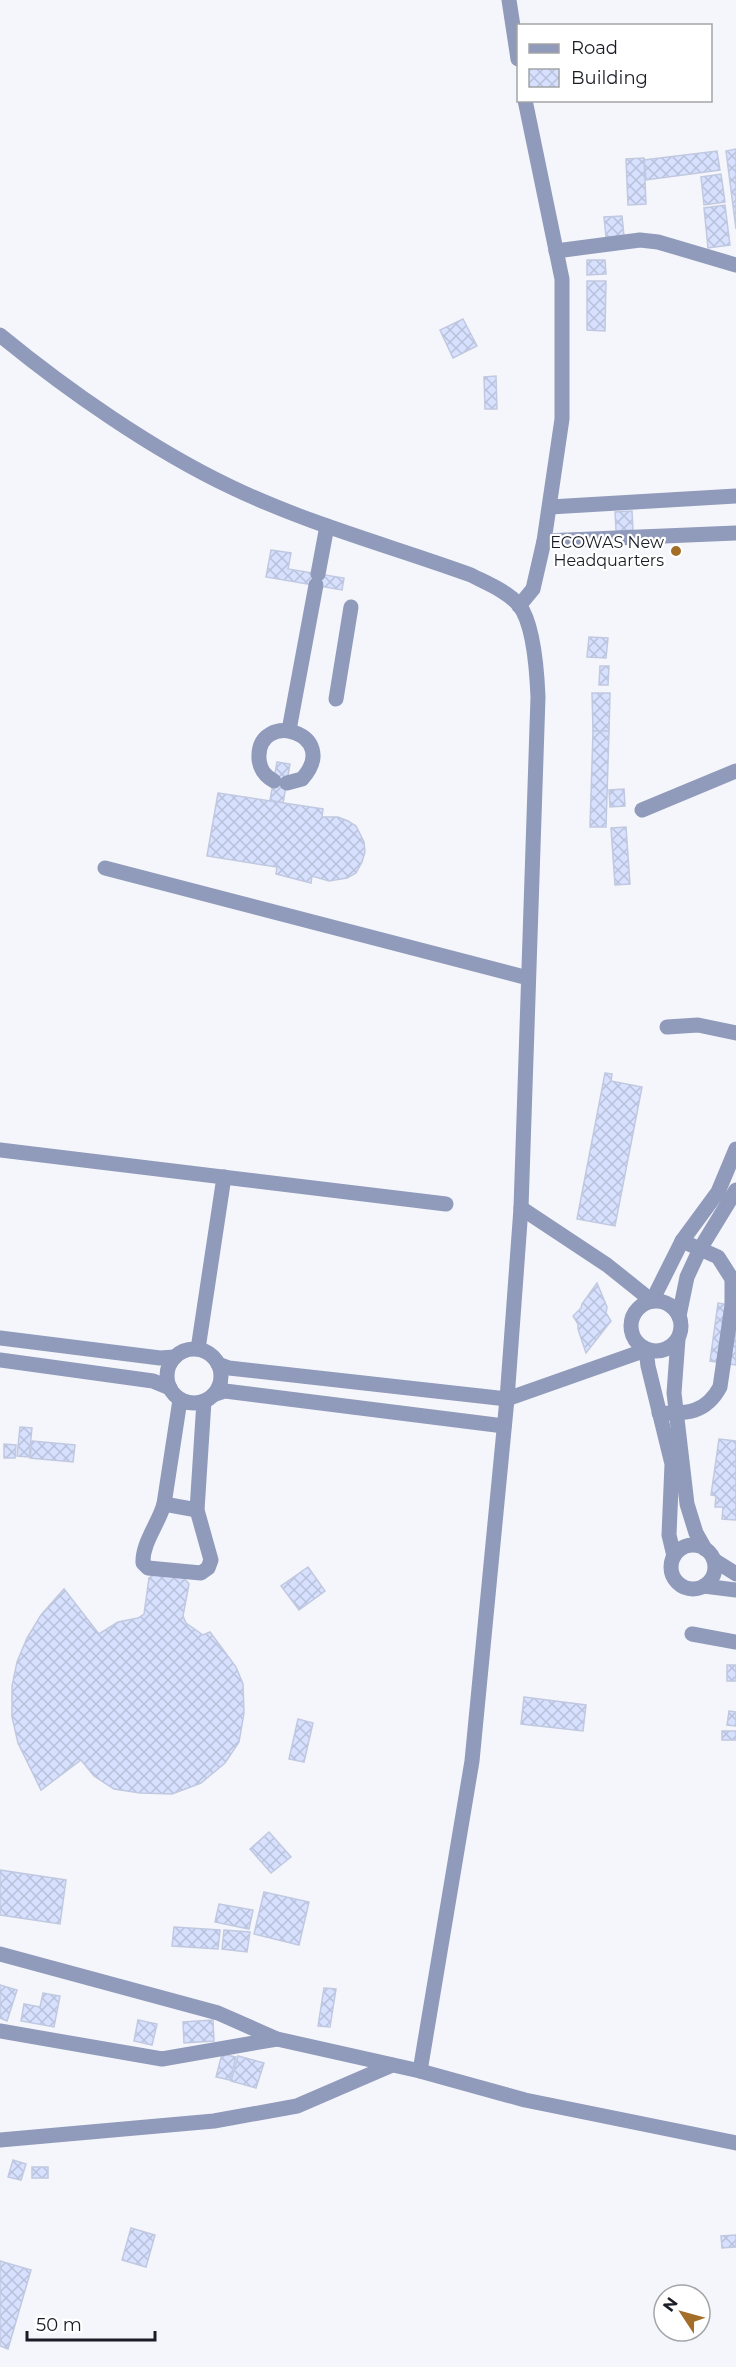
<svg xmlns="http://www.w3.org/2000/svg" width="736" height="2367" viewBox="0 0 736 2367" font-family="Montserrat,sans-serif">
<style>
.building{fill:url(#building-cross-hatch);stroke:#c1c9e0;stroke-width:1.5}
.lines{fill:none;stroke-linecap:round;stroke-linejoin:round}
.minor{stroke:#909aba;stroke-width:15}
.poi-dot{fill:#a36e28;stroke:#fff;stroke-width:2}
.labels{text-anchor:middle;stroke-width:4.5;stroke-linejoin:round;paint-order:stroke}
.poi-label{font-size:16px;fill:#1b1d26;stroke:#fff;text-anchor:end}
</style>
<defs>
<pattern id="building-cross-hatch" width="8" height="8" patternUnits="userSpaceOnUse" patternTransform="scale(1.5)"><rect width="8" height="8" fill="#d7e1ff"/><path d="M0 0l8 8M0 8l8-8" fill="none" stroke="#b8c1da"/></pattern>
</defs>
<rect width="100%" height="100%" fill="#f5f6fb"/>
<g class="building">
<polygon points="736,149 736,229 726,151"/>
<polygon points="717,151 720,170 646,180 644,160"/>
<polygon points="644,158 646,204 628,205 626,159"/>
<polygon points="721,174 725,202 704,205 701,177"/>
<polygon points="725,205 730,245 708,248 704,208"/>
<polygon points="622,216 624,236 606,237 604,217"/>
<polygon points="587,260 605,260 606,274 587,275"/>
<polygon points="587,281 606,281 605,331 587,330"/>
<polygon points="463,319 477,346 453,358 440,330"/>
<polygon points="496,376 497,409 485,409 484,377"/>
<polygon points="632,511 633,530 616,531 615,512"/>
<polygon points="271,550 291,553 288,569 344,578 342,590 266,577"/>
<polygon points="589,637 608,638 606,658 587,657"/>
<polygon points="600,666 609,666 608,685 599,685"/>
<polygon points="592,693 610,693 609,731 593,731"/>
<polygon points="593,731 609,731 606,827 590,827"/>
<polygon points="277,762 290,764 283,803 270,800"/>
<polygon points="624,789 625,806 610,807 609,790"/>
<polygon points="218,793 323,809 322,817 338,817 348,821 356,826 364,842 365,852 362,862 356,873 347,878 329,881 312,876 311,883 276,874 277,867 207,856"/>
<polygon points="626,827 630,884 615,885 611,828"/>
<polygon points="605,1073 612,1074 611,1081 642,1087 615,1226 577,1219"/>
<polygon points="597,1283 607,1307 606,1313 611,1321 586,1353 578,1329 578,1324 573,1316 581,1308 582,1304"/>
<polygon points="718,1303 736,1306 736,1365 710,1361"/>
<polygon points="20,1427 32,1428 29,1457 17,1456"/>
<polygon points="719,1439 736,1441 736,1520 722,1519 723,1507 715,1507 716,1496 711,1495"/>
<polygon points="32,1441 75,1445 73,1462 30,1458"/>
<polygon points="4,1444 16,1445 15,1458 4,1458"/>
<polygon points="308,1567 325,1591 299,1610 281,1586"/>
<polygon points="155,1574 184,1578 189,1584 183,1616 186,1623 203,1635 210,1632 236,1667 243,1684 244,1713 239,1742 225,1763 201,1783 172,1794 140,1793 114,1789 94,1776 81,1760 41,1790 18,1743 12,1717 12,1686 17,1662 27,1638 41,1615 64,1589 99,1634 118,1622 138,1618 144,1614 149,1578"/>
<rect x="727" y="1665" width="9" height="16"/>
<polygon points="524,1697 586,1705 583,1731 521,1724"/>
<polygon points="729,1711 736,1712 736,1726 727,1725"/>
<polygon points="298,1719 313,1723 304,1762 289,1759"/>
<rect x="722" y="1731" width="14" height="9"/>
<polygon points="269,1832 291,1857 271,1873 250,1849"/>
<polygon points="0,1870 66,1880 60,1924 0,1915"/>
<polygon points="264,1892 309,1902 299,1945 254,1934"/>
<polygon points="219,1904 253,1910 249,1929 215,1922"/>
<polygon points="174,1927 220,1930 218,1949 172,1946"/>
<polygon points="224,1930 250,1932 247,1952 222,1949"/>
<polygon points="0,1985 17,1990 7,2021 0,2018"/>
<polygon points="324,1988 336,1989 330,2027 318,2026"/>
<polygon points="43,1993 60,1996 54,2027 21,2021 24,2004 40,2007"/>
<polygon points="138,2020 157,2024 152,2045 134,2041"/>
<polygon points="213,2020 214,2041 184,2043 183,2022"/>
<polygon points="222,2054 236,2057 230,2080 216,2077"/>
<polygon points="238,2056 264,2063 256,2088 231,2081"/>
<polygon points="13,2160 26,2164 21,2180 8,2177"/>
<rect x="32" y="2167" width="16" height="11"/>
<polygon points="131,2228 155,2235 146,2267 122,2260"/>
<polygon points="736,2235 736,2247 722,2248 721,2236"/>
<polygon points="0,2261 31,2270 8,2349 0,2346"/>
</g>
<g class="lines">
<g class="minor">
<polyline points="509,0 518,59"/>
<polyline points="556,251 640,240 658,242 736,265"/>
<path d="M0 335C67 390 153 450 231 487 308 524 391 546 471 575 486 583 507 591 519 605 534 624 537 673 538 697L521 1208 507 1399 472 1761 420 2071"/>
<polyline points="550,507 736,496"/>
<polyline points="544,541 736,533"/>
<polyline points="318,574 327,526"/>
<polyline points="519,606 533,589 544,541 562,419 562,279 525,100"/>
<polyline points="336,699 351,607"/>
<polyline points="289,730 316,585"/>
<path d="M274 781C265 776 260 770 259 759 256 708 343 733 302 779L287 783"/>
<polyline points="642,810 736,771"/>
<polyline points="105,868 528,978"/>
<polyline points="667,1027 698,1025 736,1033"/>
<polyline points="0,1150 446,1204"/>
<polyline points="521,1208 607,1265 652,1301 682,1241 718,1192 736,1149"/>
<circle cx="656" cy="1326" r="25"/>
<polyline points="679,1316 687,1277 700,1249 736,1190"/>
<polyline points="0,1338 160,1358 175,1357"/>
<polyline points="678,1339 674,1393 687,1504 696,1533 705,1549"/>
<polyline points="198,1349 224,1177"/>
<circle cx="194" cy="1376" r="27"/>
<polyline points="0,1360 153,1381 170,1388"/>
<polyline points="218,1364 229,1368 507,1399 646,1350 648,1366 672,1464 669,1535 674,1556"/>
<polyline points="213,1395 225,1391 504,1426"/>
<path d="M180 1400 164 1504C159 1523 142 1543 143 1563L148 1568 201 1573 208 1568 211 1560 197 1510 204 1401"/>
<path d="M659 1413C687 1414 706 1413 720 1387L732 1305V1279L718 1257 682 1241"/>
<polyline points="164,1504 197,1510"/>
<circle cx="693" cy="1567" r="22"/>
<polyline points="714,1560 736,1574"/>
<polyline points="704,1586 736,1590"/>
<polyline points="692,1634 736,1642"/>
<polyline points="0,1954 218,2013 277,2039"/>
<polyline points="0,2031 162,2059 277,2039 420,2071 525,2100 736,2143"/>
<polyline points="0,2140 214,2121 297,2106 392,2065"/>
</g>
</g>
<circle class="poi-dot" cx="676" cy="551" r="6"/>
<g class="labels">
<g class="poi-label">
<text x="664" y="548">ECOWAS New<tspan x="664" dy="18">Headquarters</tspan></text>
</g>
</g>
<rect x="517" y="24" width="195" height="78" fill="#ffffff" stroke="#a4a5a8" stroke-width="1.5"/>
<rect x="529" y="44" width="30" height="9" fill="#909aba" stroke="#a4a5a8" stroke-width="1.5"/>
<text x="571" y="54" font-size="18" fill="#1b1d26">Road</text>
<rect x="529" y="69" width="30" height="18" fill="url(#building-cross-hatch)" stroke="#a4a5a8" stroke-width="1.5"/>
<text x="571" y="84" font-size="18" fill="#1b1d26">Building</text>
<g transform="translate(682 2313) rotate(306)"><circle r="28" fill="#ffffff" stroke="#a4a5a8" stroke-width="1.5"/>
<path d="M0-4.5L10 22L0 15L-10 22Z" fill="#a36e28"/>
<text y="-9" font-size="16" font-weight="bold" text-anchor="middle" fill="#1b1d26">N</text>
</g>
<path d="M27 2331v9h128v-9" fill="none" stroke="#1b1d26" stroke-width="3"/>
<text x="36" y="2331" font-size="18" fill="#1b1d26" stroke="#ffffff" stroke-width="4.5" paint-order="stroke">50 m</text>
</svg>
